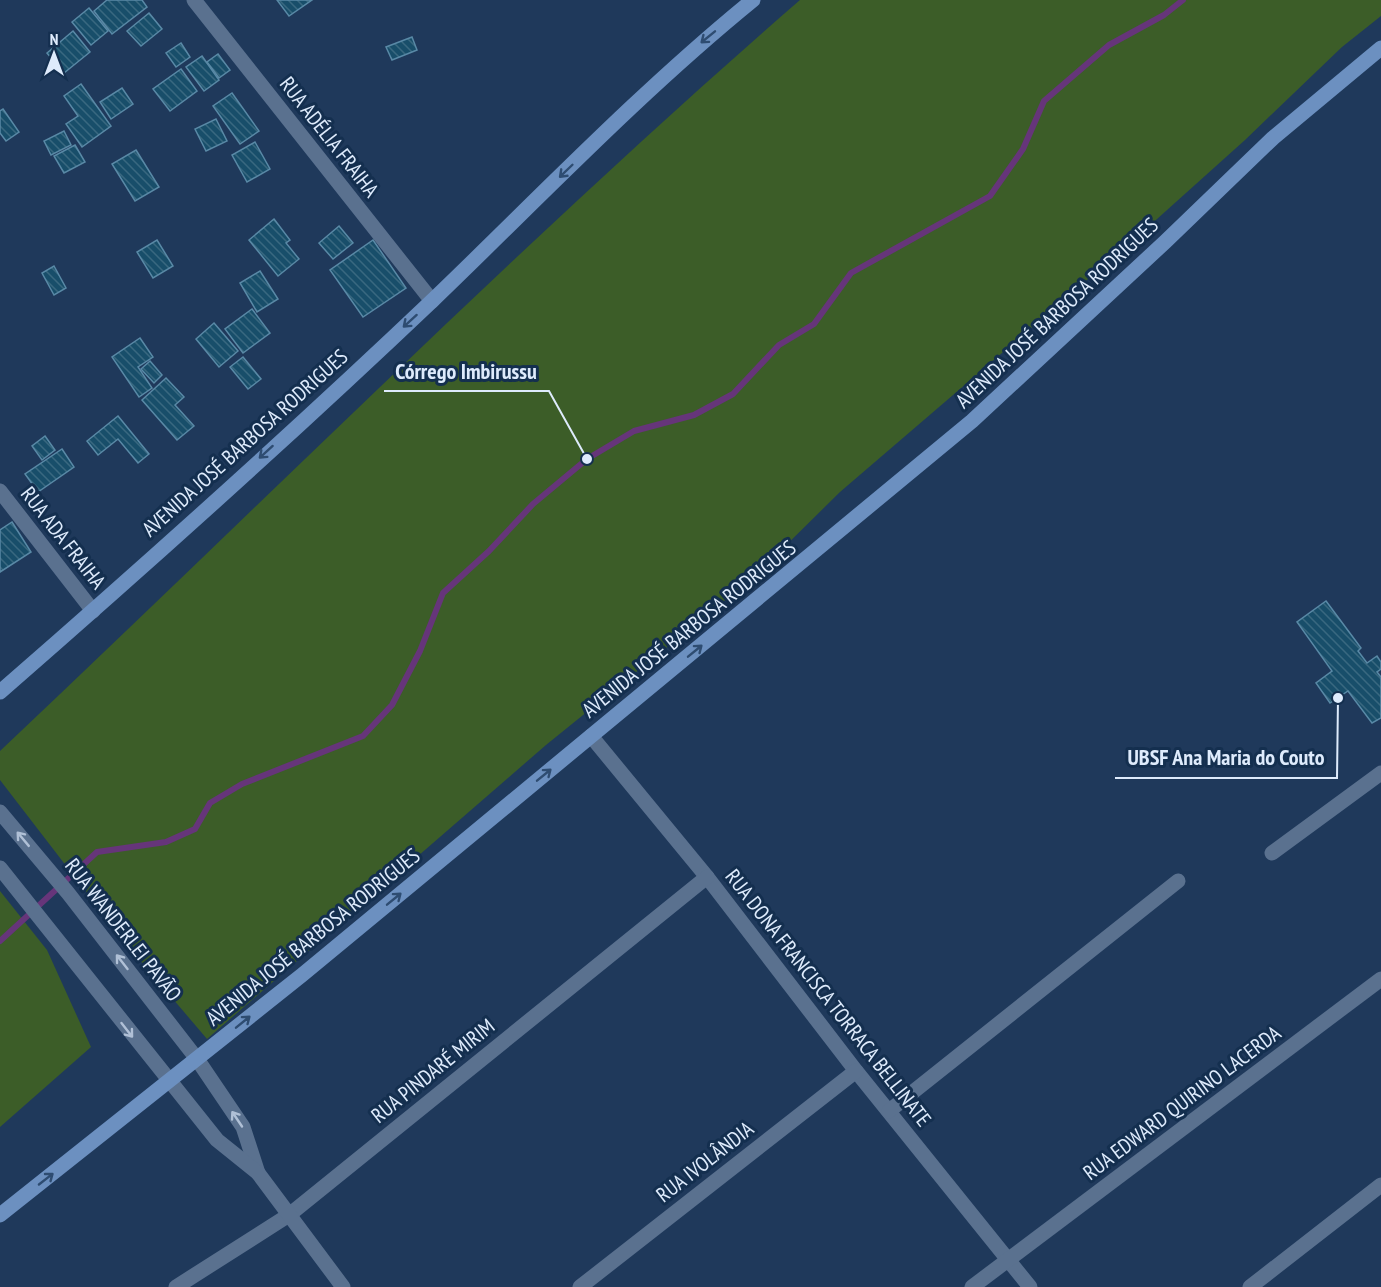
<svg xmlns="http://www.w3.org/2000/svg" width="1381" height="1287" viewBox="0 0 1381 1287" font-family="'PT Sans Narrow',sans-serif">
<style>
.park{fill:#3c5d28}
.lines{fill:none;stroke-linecap:round;stroke-linejoin:round}
.stream{stroke:#66357a;stroke-width:6}
.building{fill:url(#building-back-hatch);stroke:#5989a6;stroke-width:1.5}
.minor{stroke:#5a718f;stroke-width:15}
.tertiary{stroke:#5a718f;stroke-width:15}
.secondary{stroke:#6c90c0;stroke-width:15}
.oneway{stroke:#2e4c71}
.oneway2{stroke:#b0c0d6}
.labels{text-anchor:middle;stroke-width:6;stroke-linejoin:round;paint-order:stroke}
.street-label{font-size:21px;fill:#deebfc;stroke:#142f4f}
.leader{fill:none;stroke:#deebfc;stroke-width:2}
.callout-dot{fill:#deebfc;stroke:#142f4f;stroke-width:2}
.callout-label{font-size:22px;text-anchor:middle;font-weight:bold;fill:#deebfc;stroke:#142f4f;stroke-width:6;stroke-linejoin:round;paint-order:stroke}
</style>
<defs>
<pattern id="building-back-hatch" width="6" height="6" patternUnits="userSpaceOnUse" patternTransform="scale(1.5)"><rect width="6" height="6" fill="#184e6a"/><path d="M-1 5l2 2M0 0l6 6M5-1l2 2" fill="none" stroke="#396880"/></pattern>
</defs>
<rect width="100%" height="100%" fill="#1f395b"/>
<g class="park">
<path d="M800 0H1381V16L1342 47 1245 140 1137 237 840 492 755 576 546 745 207 1039 127 945 0 780V751C266 500 524 240 800 0Z"/>
<polygon points="0,891 47,950 91,1047 0,1127"/>
</g>
<g class="lines">
<polyline class="stream" points="0,941 97,852 166,842 195,829 210,803 242,784 363,736 392,705 420,651 443,593 489,551 533,504 587,459 634,431 694,415 733,394 779,345 814,324 851,273 990,196 1023,149 1044,101 1109,45 1164,15 1183,0"/>
</g>
<g class="building">
<polygon points="107,0 142,0 147,7 112,34 94,11"/>
<polygon points="277,0 312,0 289,16"/>
<polygon points="89,8 108,31 91,45 72,22"/>
<polygon points="149,13 162,29 141,46 127,31"/>
<polygon points="73,31 90,52 64,73 47,53"/>
<polygon points="412,37 417,50 392,60 386,47"/>
<polygon points="181,43 190,57 176,67 166,53"/>
<polygon points="218,54 230,70 219,78 207,62"/>
<polygon points="202,56 219,80 204,91 186,67"/>
<polygon points="181,69 197,91 170,111 153,89"/>
<polygon points="81,84 111,126 82,147 66,124 78,116 64,96"/>
<polygon points="122,88 133,104 111,119 100,102"/>
<polygon points="232,93 259,131 240,144 213,106"/>
<polygon points="3,109 19,132 6,141 0,133 0,111"/>
<polygon points="216,119 227,141 206,151 195,129"/>
<polygon points="64,131 71,145 51,155 44,141"/>
<polygon points="255,142 270,169 247,182 232,155"/>
<polygon points="75,145 85,162 64,173 54,156"/>
<polygon points="136,150 159,187 135,201 112,164"/>
<polygon points="274,219 290,240 286,243 299,259 278,276 249,240"/>
<polygon points="339,226 353,243 333,259 319,243"/>
<polygon points="157,240 173,266 153,278 137,252"/>
<polygon points="373,240 406,288 363,317 330,270"/>
<polygon points="54,266 66,288 54,295 42,273"/>
<polygon points="260,271 278,299 257,312 240,283"/>
<polygon points="252,309 270,333 243,353 225,329"/>
<polygon points="214,323 238,351 219,367 196,339"/>
<polygon points="140,338 153,357 138,367 152,388 139,397 112,357"/>
<polygon points="243,357 261,379 248,389 230,367"/>
<polygon points="150,361 162,375 154,383 141,369"/>
<polygon points="166,378 184,397 175,405 194,426 177,440 142,400"/>
<polygon points="118,416 149,454 138,463 118,439 98,455 87,441"/>
<polygon points="45,436 55,450 42,460 32,446"/>
<polygon points="62,449 74,467 38,492 25,474"/>
<polygon points="12,522 31,552 0,572 0,530"/>
<polygon points="1326,601 1361,648 1358,651 1367,663 1377,656 1381,662 1381,669 1377,672 1381,677 1381,718 1372,723 1348,691 1330,703 1316,683 1332,671 1297,622"/>
</g>
<g class="lines">
<g class="minor">
<polyline points="194,0 432,301"/>
<polyline points="0,491 93,611"/>
<polyline points="591,736 707,877 856,1071 1030,1287"/>
<polyline points="1272,853 1381,773"/>
<polyline points="889,1111 1178,881"/>
<polyline points="176,1287 289,1215 707,877"/>
<polyline points="580,1287 856,1071"/>
<polyline points="972,1287 1381,979"/>
<polyline points="1250,1287 1381,1185"/>
</g>
<g class="tertiary">
<polyline points="0,812 68,893 197,1059 243,1127 258,1173"/>
<polyline points="0,868 217,1140 258,1173 343,1287"/>
</g>
<g class="secondary">
<path d="M0 692C147 564 293 433 434 299 539 198 640 92 753 0"/>
<polyline points="0,1215 302,975 972,421 1165,242 1273,138 1381,48"/>
</g>
</g>
<defs><path id="oneway-shaft" d="M-6 0H5M1.5-3L5.5 0L1.5 3" fill="none" stroke-width="1.6" stroke-linecap="round" stroke-linejoin="round" transform="scale(1.5)"/></defs>
<g class="oneway">
<use href="#oneway-shaft" transform="translate(708 37) rotate(141)"/>
<use href="#oneway-shaft" transform="translate(566 171) rotate(136)"/>
<use href="#oneway-shaft" transform="translate(410 321) rotate(138)"/>
<use href="#oneway-shaft" transform="translate(266 452) rotate(138)"/>
<use href="#oneway-shaft" transform="translate(695 651) rotate(-39)"/>
<use href="#oneway-shaft" transform="translate(544 775) rotate(-39)"/>
<use href="#oneway-shaft" transform="translate(394 899) rotate(-39)"/>
<use href="#oneway-shaft" transform="translate(243 1022) rotate(-39)"/>
<use href="#oneway-shaft" transform="translate(46 1179) rotate(-38)"/>
</g>
<g class="oneway2">
<use href="#oneway-shaft" transform="translate(23 839) rotate(-130)"/>
<use href="#oneway-shaft" transform="translate(122 962) rotate(-128)"/>
<use href="#oneway-shaft" transform="translate(127 1030) rotate(52)"/>
<use href="#oneway-shaft" transform="translate(237 1119) rotate(-124)"/>
</g>
<g class="labels">
<g class="street-label">
<text transform="translate(329 137) rotate(52)" y="7">RUA ADÉLIA FRAIHA</text>
<text transform="translate(1057 313) rotate(-43)" y="7">AVENIDA JOSÉ BARBOSA RODRIGUES</text>
<text transform="translate(245 443) rotate(-42)" y="7">AVENIDA JOSÉ BARBOSA RODRIGUES</text>
<text transform="translate(63 538) rotate(52)" y="7">RUA ADA FRAIHA</text>
<text transform="translate(689 629) rotate(-39)" y="7">AVENIDA JOSÉ BARBOSA RODRIGUES</text>
<text transform="translate(123 930) rotate(52)" y="7">RUA WANDERLEI PAVÃO</text>
<text transform="translate(313 937) rotate(-39)" y="7">AVENIDA JOSÉ BARBOSA RODRIGUES</text>
<text transform="translate(828 998) rotate(52)" y="7">RUA DONA FRANCISCA TORRACA BELLINATE</text>
<text transform="translate(433 1071) rotate(-39)" y="7">RUA PINDARÉ MIRIM</text>
<text transform="translate(1182 1103) rotate(-37)" y="7">RUA EDWARD QUIRINO LACERDA</text>
<text transform="translate(705 1162) rotate(-38)" y="7">RUA IVOLÂNDIA</text>
</g>
</g>
<path class="leader" d="M587 459L549 391H384M1338 698L1337 778H1115"/>
<g class="callout-dot">
<circle cx="587" cy="459" r="6"/>
<circle cx="1338" cy="698" r="6"/>
</g>
<g class="callout-label">
<text x="466" y="379">Córrego Imbirussu</text>
<text x="1226" y="765">UBSF Ana Maria do Couto</text>
</g>
<g transform="translate(54 54)" stroke="#142f4f" stroke-width="4.5" paint-order="stroke">
<path d="M0-4.5L10 22L0 15L-10 22Z" fill="#deebfc"/>
<text y="-9" font-size="16" font-weight="bold" text-anchor="middle" fill="#deebfc">N</text>
</g>
</svg>
